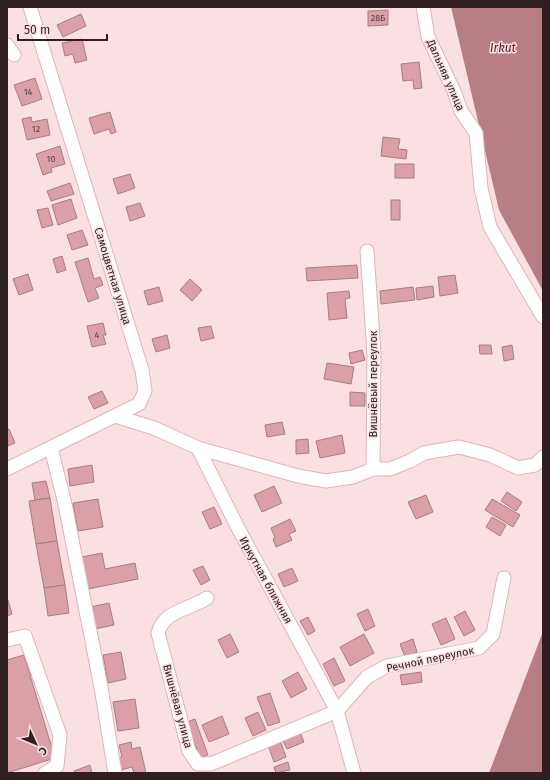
<svg xmlns="http://www.w3.org/2000/svg" width="550" height="780" viewBox="0 0 550 780" font-family="'Fira Sans',sans-serif">
<style>
.water{fill:#b77e86}
.building{fill:#da9fa7;stroke:#a67e83}
.lines{fill:none;stroke-linecap:round;stroke-linejoin:round}
.minor-casing{stroke:#deb4b9;stroke-width:15}
.minor{stroke:#fff;stroke-width:13}
.labels{text-anchor:middle;stroke-width:3;stroke-linejoin:round;paint-order:stroke}
.number-label{font-size:9px;fill:#5a3f42}
.street-label{font-size:11px;fill:#2f1f21;stroke:#fbe0e3}
.water-label{font-size:12px;font-style:italic;fill:#571123;stroke:#fbe0e3}
</style>
<rect width="100%" height="100%" fill="#fbe0e3"/>
<g class="water">
<polygon points="451,7 543,7 543,291 499,210"/>
<polygon points="543,625 543,773 489,773 542,634"/>
</g>
<g class="building">
<polygon points="388,10 388,25 368,26 368,11"/>
<polygon points="81,14 86,26 63,37 57,25"/>
<polygon points="82,39 87,60 75,63 73,54 65,56 62,43"/>
<polygon points="419,62 422,88 414,89 413,80 403,81 401,64"/>
<polygon points="35,78 42,99 22,106 14,85"/>
<polygon points="110,112 116,132 111,134 109,129 94,134 89,118"/>
<polygon points="31,117 32,122 47,119 50,135 27,140 22,119"/>
<polygon points="383,137 400,139 398,149 407,150 406,159 381,156"/>
<polygon points="60,146 65,164 51,168 52,172 43,175 36,154"/>
<rect x="395" y="164" width="19" height="14"/>
<polygon points="130,174 135,188 118,194 113,179"/>
<polygon points="70,183 74,194 51,201 47,191"/>
<polygon points="71,199 77,218 58,225 52,205"/>
<rect x="391" y="200" width="9" height="20"/>
<polygon points="140,203 145,216 130,221 126,207"/>
<polygon points="48,208 53,225 42,228 37,210"/>
<polygon points="82,230 88,245 72,250 67,235"/>
<polygon points="62,256 66,270 57,273 53,259"/>
<polygon points="88,258 94,279 100,277 103,285 95,288 99,298 88,302 75,262"/>
<polygon points="357,265 358,278 307,281 306,268"/>
<polygon points="28,274 33,290 19,295 13,279"/>
<polygon points="455,275 458,293 440,296 438,277"/>
<polygon points="190,279 202,290 192,301 180,290"/>
<polygon points="433,286 434,297 417,300 416,288"/>
<polygon points="159,287 163,301 148,305 144,291"/>
<polygon points="413,287 415,300 381,304 380,291"/>
<polygon points="349,291 350,298 345,299 347,318 329,320 327,293"/>
<polygon points="103,323 106,335 103,335 106,344 92,347 87,326"/>
<polygon points="211,326 214,338 201,341 198,328"/>
<polygon points="167,335 170,348 156,352 152,339"/>
<polygon points="479,345 491,345 492,354 480,354"/>
<polygon points="512,345 514,359 504,361 502,347"/>
<polygon points="362,350 365,360 351,364 349,353"/>
<polygon points="327,363 354,367 351,384 324,379"/>
<polygon points="102,391 108,403 94,409 88,397"/>
<polygon points="350,392 365,393 365,406 350,406"/>
<polygon points="282,422 285,434 267,437 265,425"/>
<polygon points="9,429 15,443 8,446 7,430"/>
<polygon points="342,435 345,453 320,458 316,441"/>
<polygon points="308,439 309,453 296,454 296,440"/>
<polygon points="92,465 94,482 70,486 68,469"/>
<polygon points="46,481 50,498 35,500 32,483"/>
<polygon points="274,486 282,503 262,512 254,495"/>
<polygon points="507,492 522,502 516,511 501,501"/>
<polygon points="426,495 433,512 416,519 408,502"/>
<polygon points="50,498 57,541 36,544 29,501"/>
<polygon points="98,499 103,527 78,531 73,503"/>
<polygon points="492,499 520,515 513,527 485,510"/>
<polygon points="214,507 222,524 210,529 202,512"/>
<polygon points="492,517 506,525 500,536 486,527"/>
<polygon points="290,519 296,531 289,534 292,540 276,547 273,539 275,538 271,528"/>
<polygon points="57,541 65,585 44,588 36,544"/>
<polygon points="102,553 105,569 135,563 138,579 88,589 82,557"/>
<polygon points="203,566 210,580 201,585 193,570"/>
<polygon points="292,568 298,581 284,587 278,574"/>
<polygon points="65,585 69,613 48,616 44,588"/>
<polygon points="7,597 12,614 7,616"/>
<polygon points="109,603 114,625 95,629 90,607"/>
<polygon points="368,609 375,626 365,631 357,614"/>
<polygon points="465,611 475,630 464,636 454,617"/>
<polygon points="308,617 315,631 308,635 300,621"/>
<polygon points="446,618 455,639 441,645 432,624"/>
<polygon points="230,634 239,652 227,658 218,640"/>
<polygon points="364,634 374,653 350,666 340,647"/>
<polygon points="413,639 417,652 405,657 400,644"/>
<polygon points="121,652 126,679 108,683 103,655"/>
<polygon points="24,655 55,758 7,773 7,660"/>
<polygon points="334,658 345,681 334,686 323,664"/>
<polygon points="298,672 307,689 291,698 282,681"/>
<polygon points="421,672 422,682 402,685 400,675"/>
<polygon points="270,693 280,722 268,726 257,697"/>
<polygon points="135,699 139,728 118,731 113,702"/>
<polygon points="258,712 266,730 253,736 245,718"/>
<polygon points="222,716 229,734 209,742 202,725"/>
<polygon points="195,719 208,755 200,758 187,722"/>
<polygon points="300,732 304,742 287,749 282,739"/>
<polygon points="280,740 286,757 274,762 268,745"/>
<polygon points="131,742 132,749 140,747 146,773 134,773 132,767 121,770 118,757 122,757 119,745"/>
<polygon points="288,762 290,770 276,773 274,767"/>
<polygon points="90,765 92,773 75,773 74,771"/>
</g>
<g class="lines">
<defs>
<g id="minor">
<polyline points="423,7 428,37 454,91 461,111 476,133 481,188 490,227 543,317"/>
<polyline points="7,45 14,55"/>
<polyline points="367,251 374,353 373,469"/>
<polyline points="115,416 154,428 198,448 298,476 326,481 353,477 373,469 390,469 410,461 424,453 459,447 490,455 518,468 535,465 543,457"/>
<polyline points="51,448 65,504 101,687 115,773"/>
<path d="M198 448 237 526 337 711 211 764H198L189 751 158 633C164 610 189 610 207 598"/>
<polyline points="7,469 139,404 145,391 142,370 30,7"/>
<polyline points="7,640 25,636 60,735 57,766 45,773"/>
<polyline points="354,773 337,711 367,677 387,666 479,648 493,634 504,578"/>
</g>
</defs>
<use href="#minor" class="minor-casing"/>
<use href="#minor" class="minor"/>
</g>
<g class="labels">
<g class="number-label">
<text x="378" y="21">28Б</text>
<text x="28" y="95">14</text>
<text x="36" y="132">12</text>
<text x="51" y="162">10</text>
<text x="97" y="338">4</text>
</g>
<g class="street-label">
<text transform="translate(446 75) rotate(66)" y="4">Дальняя улица</text>
<text transform="translate(113 276) rotate(73)" y="4">Самоцветная улица</text>
<text transform="translate(373 384) rotate(-90)" y="4">Вишнёвый переулок</text>
<text transform="translate(266 580) rotate(61)" y="4">Иркутная ближняя</text>
<text transform="translate(430 659) rotate(-12)" y="4">Речной переулок</text>
<text transform="translate(178 706) rotate(75)" y="4">Вишнёвая улица</text>
</g>
<g class="water-label">
<text x="503" y="52">Irkut</text>
</g>
</g>
<rect width="550" height="780" fill="none" stroke="#2f1f21" stroke-width="16"/>
<g transform="translate(36 744) rotate(134)" stroke="#fbe0e3" stroke-width="3" paint-order="stroke">
<path d="M0-3L7 15L0 10L-7 15Z" fill="#2f1f21"/>
<text y="-6" font-size="11" font-weight="bold" text-anchor="middle" fill="#2f1f21">С</text>
</g>
<path d="M18 34v6h89v-6" fill="none" stroke="#2f1f21" stroke-width="2"/>
<text x="24" y="34" font-size="12" fill="#2f1f21" stroke="#fbe0e3" stroke-width="3" paint-order="stroke">50 m</text>
</svg>
